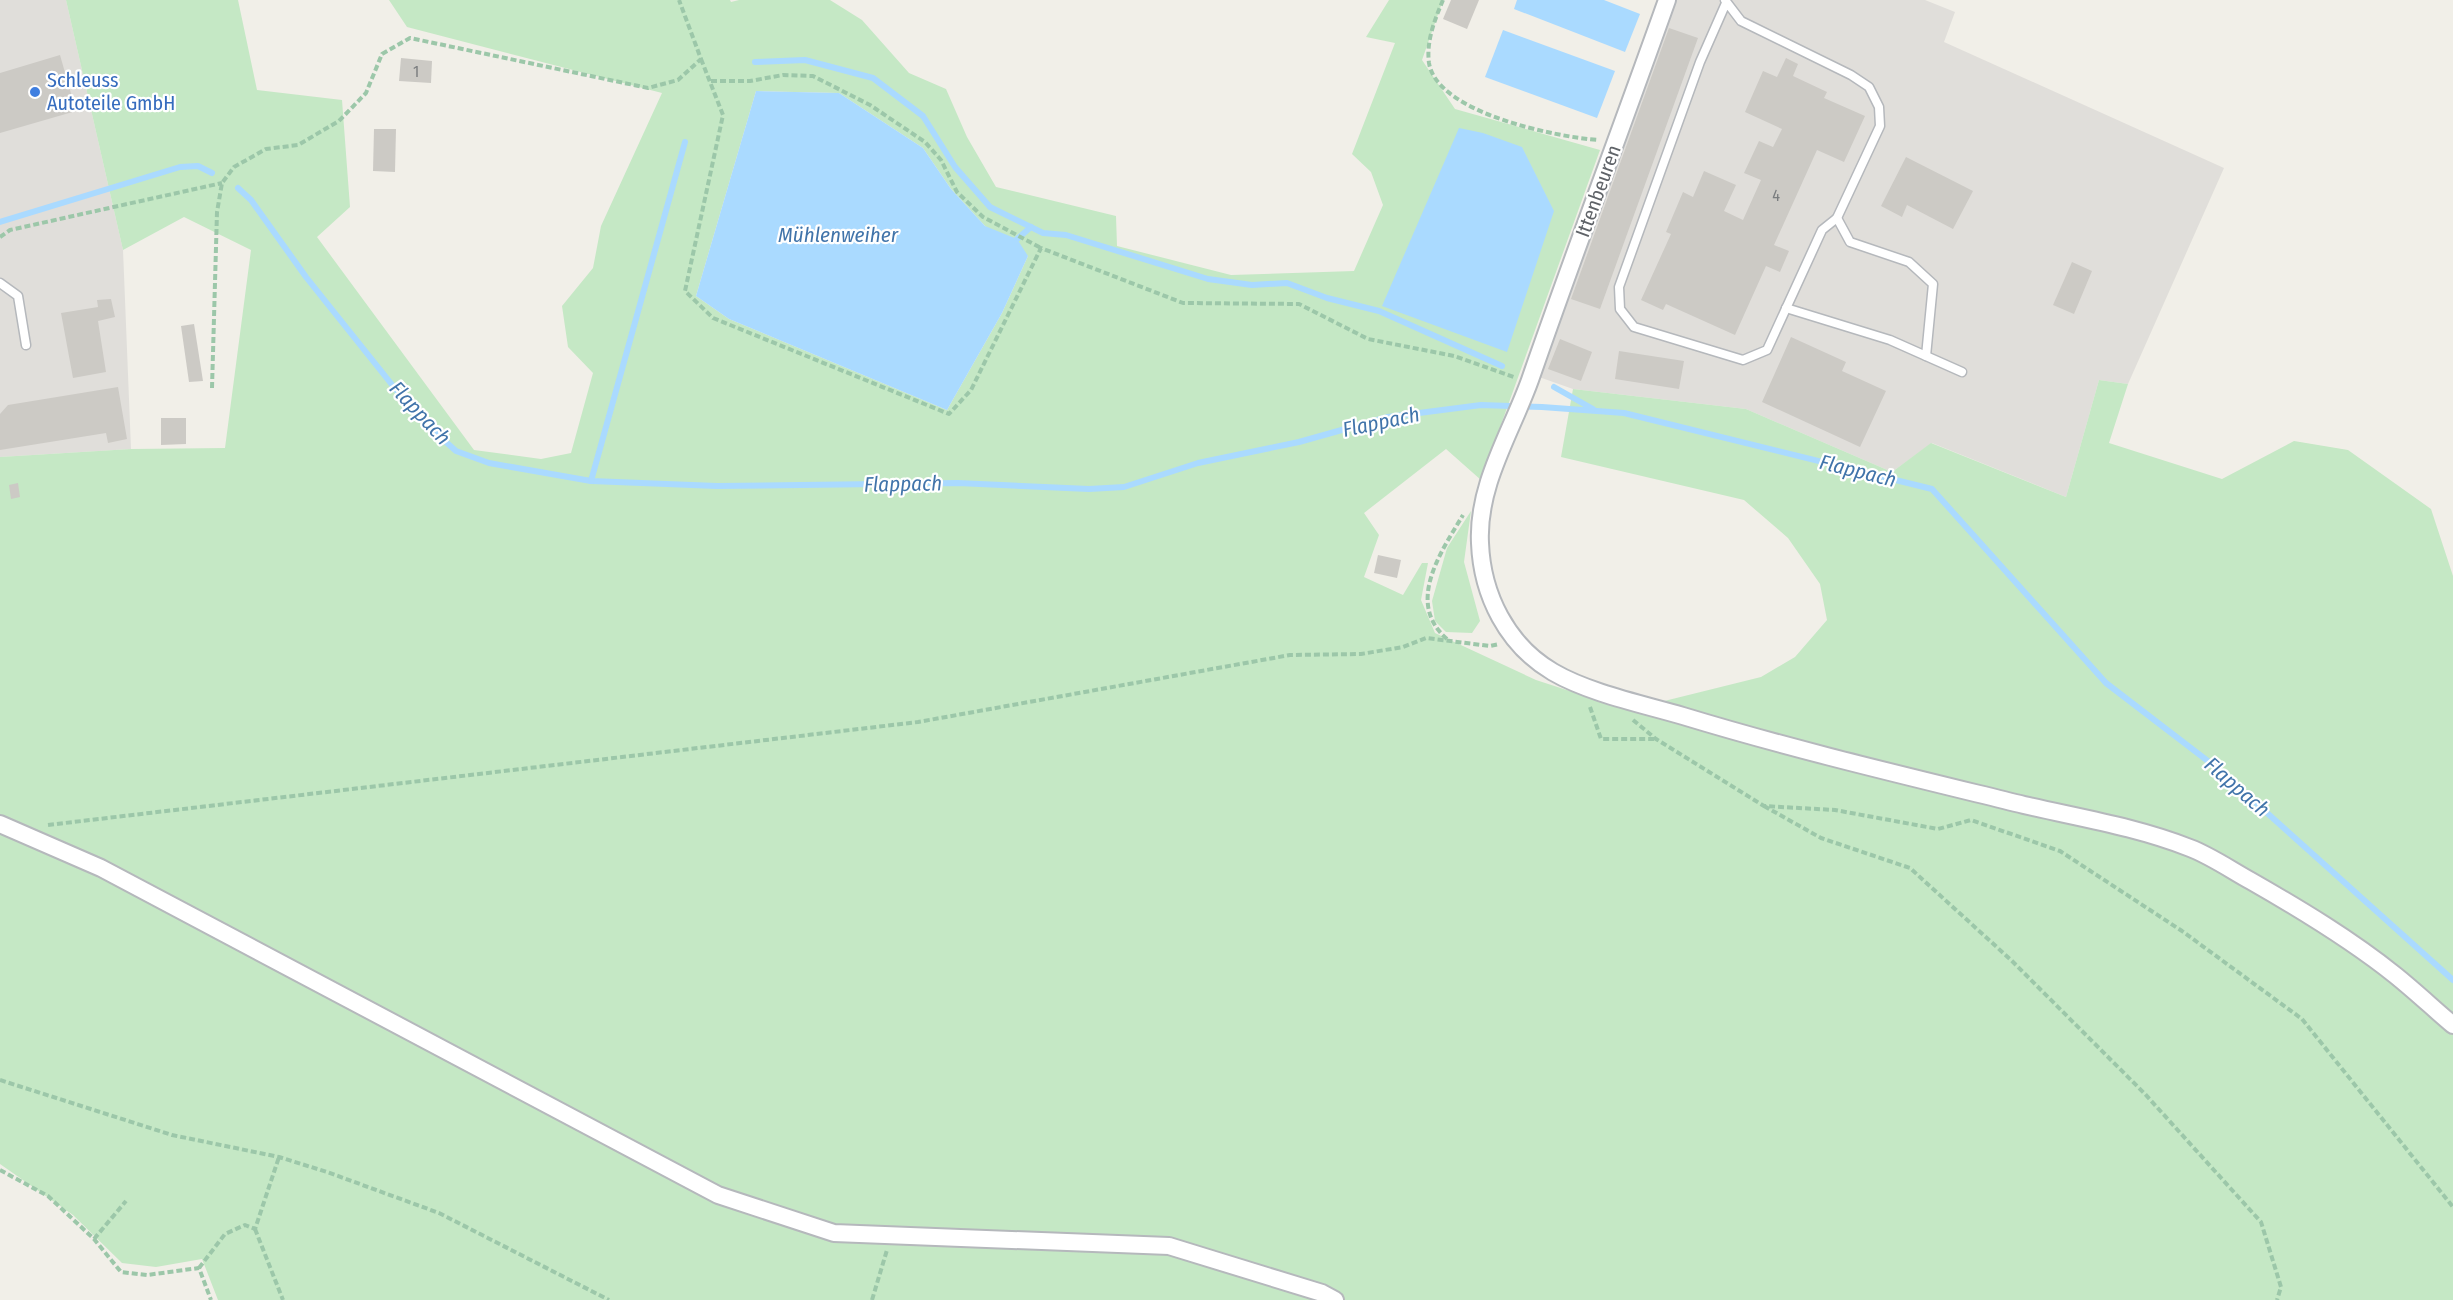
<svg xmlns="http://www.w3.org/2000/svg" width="2453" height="1300" viewBox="0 0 2453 1300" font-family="'Fira Sans Condensed',sans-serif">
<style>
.industrial{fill:#e0deda}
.green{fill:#c5e8c5;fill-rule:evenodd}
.water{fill:#aadaff}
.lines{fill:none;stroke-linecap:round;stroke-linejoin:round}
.stream{stroke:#aadaff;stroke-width:6}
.building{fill:#cccac5}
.lane-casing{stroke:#b5b8bc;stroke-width:11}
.street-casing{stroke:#b5b8bc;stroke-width:20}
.path{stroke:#9cc7a9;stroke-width:4;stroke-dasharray:6 3;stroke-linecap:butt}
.lane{stroke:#fff;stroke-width:8}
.street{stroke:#fff;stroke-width:16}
.shop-dot{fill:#3f7fe0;stroke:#fff;stroke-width:2}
.labels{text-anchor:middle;stroke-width:4.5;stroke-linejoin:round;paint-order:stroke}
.number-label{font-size:16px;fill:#7a7d7f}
.shop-label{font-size:20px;fill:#366cbe;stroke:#fff;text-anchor:start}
.street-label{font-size:20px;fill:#5f6368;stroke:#fff}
.water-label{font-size:21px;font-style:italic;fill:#4174aa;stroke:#fff}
</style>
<rect width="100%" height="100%" fill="#f1efe8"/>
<g class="industrial">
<polygon points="0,0 66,0 123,250 131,449 0,457"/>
<polygon points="1677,0 1925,0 1955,12 1944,42 2224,168 2128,384 2099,380 2066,497 1932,443 1892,472 1746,409 1573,389 1539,377"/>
</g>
<g class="green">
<path d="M66 0H238L257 90 342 100 350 207 317 237 474 450 541 459 571 453 593 373 568 347 562 306 593 268 601 226 662 93 407 27 389 0H730L731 2 739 0H830L862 20 909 73 946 89 967 137 996 187 1116 216 1117 246 1231 275 1354 271 1383 205 1371 172 1352 154 1395 43 1366 37 1389 0H1443L1422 60 1455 109 1600 150 1481 480 1446 449 1364 513 1379 535 1364 577 1403 595 1422 563H1428L1421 600 1435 633 1536 680 1628 710 1761 677 1795 657 1827 620 1820 584 1788 538 1744 500 1561 457 1573 389 1746 409 1892 472 1931 443 2066 497 2099 380 2128 384 2109 443 2222 479 2294 441 2348 450 2431 509 2453 576V1300H218L202 1259 156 1267 122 1263 73 1215 0 1164V457L131 449 225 448 251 250 184 217 123 250ZM756 91 839 93 923 148 951 189 985 226 1028 256 1002 313 947 410 729 319 696 296Z"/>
<polygon points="1471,511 1464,562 1480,621 1472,633 1446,632 1435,621 1432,601 1447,548"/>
</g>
<g class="water">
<polygon points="1517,0 1604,0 1640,14 1625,52 1514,9"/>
<polygon points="1503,30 1615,71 1597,118 1485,77"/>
<polygon points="756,91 839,93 923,148 951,189 985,226 1017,239 1028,256 1002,313 947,410 729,319 696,296"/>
<polygon points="1459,128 1483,133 1522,147 1554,211 1507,352 1382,306"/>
</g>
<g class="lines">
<g class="stream">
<polyline points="755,62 805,60 873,78 923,116 955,167 990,207 1043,233 1066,235 1208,279 1252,285 1287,283 1327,298 1379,311 1502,366"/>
<polyline points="238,188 251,200 306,277 417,416 456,451 489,463 591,481 717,486 958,483 1089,489 1124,487 1198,463 1299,442 1388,417 1481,405 1542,407 1624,413 1932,489 2106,683 2217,768 2453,980"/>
<polyline points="0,222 180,167 198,166 212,173"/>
<polyline points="1017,239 1031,227"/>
<polyline points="1554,387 1593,409"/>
<polyline points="591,481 685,142"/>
</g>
</g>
<g class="building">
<polygon points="1451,0 1479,0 1467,29 1443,19"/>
<polygon points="1669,28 1698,38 1600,309 1571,299"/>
<polygon points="60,55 76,111 0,133 0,73"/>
<polygon points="401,58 432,61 431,83 399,81"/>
<polygon points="1786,58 1798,64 1793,76 1827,92 1824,98 1865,116 1844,162 1817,150 1774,245 1789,251 1780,272 1766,266 1735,335 1666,304 1663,310 1641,300 1671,234 1666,232 1683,192 1693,197 1704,171 1736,185 1724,211 1743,220 1761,180 1744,173 1759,141 1773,147 1782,129 1745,112 1763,71 1777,77"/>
<polygon points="374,129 396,129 395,172 373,171"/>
<polygon points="1906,157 1973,191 1953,229 1907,205 1902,217 1881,206"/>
<polygon points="2072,262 2092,271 2074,314 2053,305"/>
<polygon points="111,299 115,317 98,321 106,372 73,378 61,313 98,307 97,300"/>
<polygon points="194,324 203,381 189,382 181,326"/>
<polygon points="1791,337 1846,362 1842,371 1886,391 1860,447 1762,402"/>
<polygon points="1560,339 1592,352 1581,381 1548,369"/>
<polygon points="1619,351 1684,361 1679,389 1615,379"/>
<polygon points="118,387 127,439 108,443 106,433 0,450 0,414 8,405"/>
<polygon points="161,418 186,418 186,444 161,445"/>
<polygon points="18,483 20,497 11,499 9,485"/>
<polygon points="1378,555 1401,560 1397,578 1374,573"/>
</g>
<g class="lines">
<defs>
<g id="lane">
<polyline points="1725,0 1741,21 1851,75 1869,87 1879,107 1880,126 1837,218 1822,230 1767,350 1743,360 1634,327 1620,309 1619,287 1700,62 1726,3"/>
<polyline points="1837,218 1850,242 1909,262 1933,284 1926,356"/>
<polyline points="0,283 18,296 26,345"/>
<polyline points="1786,308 1890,340 1962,372"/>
</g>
<g id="street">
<path d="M1667 0C1622 127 1574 253 1530 380 1511 433 1477 485 1480 543 1482 595 1507 645 1553 672 1589 693 1642 704 1683 716 1795 750 1910 777 2024 805 2080 818 2137 827 2190 848 2211 856 2231 870 2251 881 2300 909 2350 939 2395 975 2415 991 2434 1009 2453 1025"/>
<polyline points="0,824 101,868 718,1195 834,1233 1169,1246 1322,1293 1335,1300"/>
</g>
</defs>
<use href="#lane" class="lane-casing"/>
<use href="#street" class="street-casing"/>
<g class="path">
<path d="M1443 0C1435 19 1426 41 1429 63 1437 113 1556 137 1598 140"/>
<polyline points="701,59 723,115 685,291 713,318 949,414 971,390 1041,248 1183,303 1299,304 1368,339 1454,356 1514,377"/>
<polyline points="711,81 750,81 783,75 813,76 870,105 925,142 941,160 957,192 983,217 1041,248"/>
<polyline points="0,237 10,230 222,183"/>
<polyline points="212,388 217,212 222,183 234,167 266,149 298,145 339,121 366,93 382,54 410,38 648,88 678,80 701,59 679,0"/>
<path d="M1447 639C1405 603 1441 552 1463 515"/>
<polyline points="1590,707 1601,739 1655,739"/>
<polyline points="1633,720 1656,739 1764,806 1835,810 1938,829 1971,820 2060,851 2182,931 2302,1019 2453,1207"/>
<polyline points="1764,806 1821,838 1910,868 2011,960 2145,1094 2261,1222 2281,1287 2277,1300"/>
<polyline points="48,825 918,722 1290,655 1361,654 1403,647 1426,638 1490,646 1499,644"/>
<polyline points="0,1080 172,1135 279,1157 327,1172 439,1213 609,1300"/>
<polyline points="0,1170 48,1196 94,1239 121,1272 147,1275 199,1268 211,1300"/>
<polyline points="255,1229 283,1300"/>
<polyline points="94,1239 126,1201"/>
<polyline points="199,1268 225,1234 245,1225 255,1229 279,1157"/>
<polyline points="872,1300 887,1250"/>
</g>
<use href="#lane" class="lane"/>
<use href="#street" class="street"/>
</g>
<circle class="shop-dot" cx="35" cy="92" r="6"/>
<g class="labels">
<g class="number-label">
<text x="416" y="77">1</text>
<text x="1776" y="201">4</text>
</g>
<g class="shop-label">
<text x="47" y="87">Schleuss<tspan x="47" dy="23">Autoteile GmbH</tspan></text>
</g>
<g class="street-label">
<text transform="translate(1598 191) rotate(-70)" y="7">Ittenbeuren</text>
</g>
<g class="water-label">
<text x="838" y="242">Mühlenweiher</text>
<text transform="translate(420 413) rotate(47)" y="7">Flappach</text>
<text transform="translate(1381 422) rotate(-12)" y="7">Flappach</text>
<text transform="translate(1858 471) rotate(14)" y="7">Flappach</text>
<text transform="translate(903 484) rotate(-1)" y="7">Flappach</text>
<text transform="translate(2237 787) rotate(41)" y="7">Flappach</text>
</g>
</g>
</svg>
